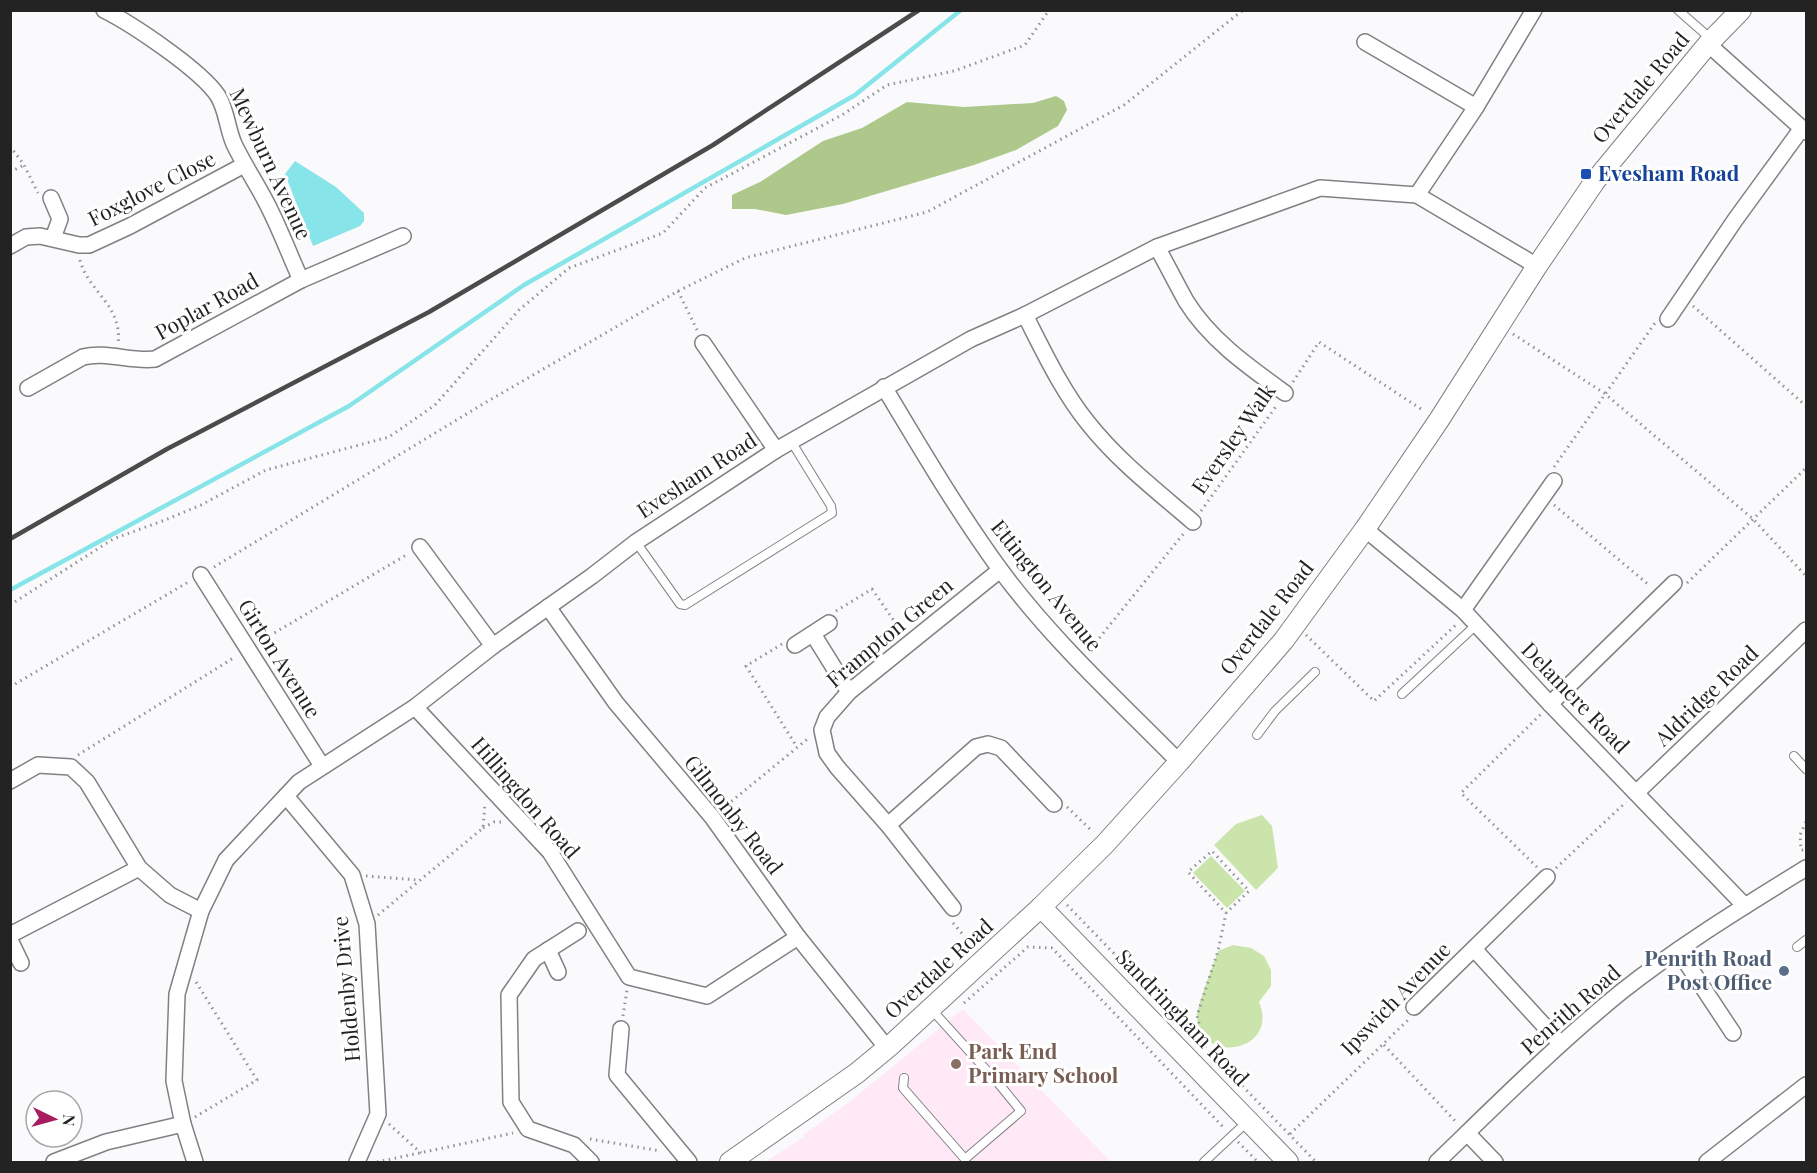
<svg xmlns="http://www.w3.org/2000/svg" width="1817" height="1173" viewBox="0 0 1817 1173" font-family="'Playfair Display',serif">
<style>
.education{fill:#ffe9f7}
.green{fill:#cbe4ab}
.forest{fill:#adc88a}
.water{fill:#87e4e8}
.lines{fill:none;stroke-linecap:round;stroke-linejoin:round}
.stream{stroke:#87e4e8;stroke-width:4.5}
.service-casing{stroke:#818183;stroke-width:10}
.minor-casing{stroke:#818183;stroke-width:18}
.tertiary-casing{stroke:#818183;stroke-width:22}
.path{stroke:#939394;stroke-width:3;stroke-dasharray:1.5 4.5;stroke-linecap:butt}
.service{stroke:#fff;stroke-width:8}
.minor{stroke:#fff;stroke-width:15}
.tertiary{stroke:#fff;stroke-width:20}
.rail{stroke:#4b4b4c;stroke-width:4.5}
.transit-dot{fill:#1a4fb4;stroke:#fff;stroke-width:2}
.service-dot{fill:#5c6f8a;stroke:#fff;stroke-width:2}
.education-dot{fill:#8d6e63;stroke:#fff;stroke-width:2}
.labels{text-anchor:middle;stroke-width:6;stroke-linejoin:round;paint-order:stroke}
.street-label{font-size:21px;fill:#232323;stroke:#fff}
.transit-label{font-size:21px;font-weight:bold;fill:#164399;stroke:#fff;text-anchor:start}
.service-label{font-size:21px;font-weight:bold;fill:#4e5e75;stroke:#fff;text-anchor:end}
.education-label{font-size:21px;font-weight:bold;fill:#785e54;stroke:#fff;text-anchor:start}
</style>
<rect width="100%" height="100%" fill="#fafafc"/>
<polygon class="education" points="963,1009 1111,1162 765,1162 804,1137 803,1135 848,1103"/>
<g class="green">
<polygon points="1262,815 1272,826 1278,868 1256,890 1214,845 1236,824"/>
<polygon points="1211,856 1245,891 1227,908 1193,873"/>
<path d="M1233 945 1251 948 1264 956 1271 970V986L1259 1002C1280 1051 1201 1067 1197 1017 1196 1008 1214 963 1218 951Z"/>
</g>
<polygon class="forest" points="1056,96 1064,101 1067,110 1058,126 1016,150 974,165 843,204 786,215 755,209 732,209 732,195 760,182 823,141 862,128 907,102 964,107 1033,103"/>
<polygon class="water" points="295,161 336,187 364,213 364,221 360,226 313,246 285,174"/>
<g class="lines">
<polyline class="stream" points="10,590 349,406 524,285 855,95 961,10"/>
<defs>
<g id="service">
<polyline points="1678,10 1711,39"/>
<polyline points="636,542 680,604 685,605 832,513 831,506 791,441"/>
<polyline points="1402,694 1476,625"/>
<polyline points="1257,735 1275,711 1315,672"/>
<polyline points="1794,756 1806,769"/>
<polyline points="1797,947 1806,940"/>
<polyline points="904,1078 903,1088 965,1159 1021,1111 999,1084 932,1010"/>
<polyline points="1204,1162 1248,1121"/>
</g>
<g id="minor">
<path d="M104 10C132 24 201 70 218 96 227 111 227 128 234 144 243 163 255 181 265 200 279 226 289 254 301 280"/>
<polyline points="1365,42 1476,107"/>
<polyline points="1708,44 1806,132"/>
<polyline points="1417,195 1476,107 1534,10"/>
<polyline points="51,198 60,219 53,238"/>
<polyline points="10,246 26,237 40,236 79,245 89,245 130,226 244,165"/>
<path d="M1157 247C1167 265 1176 283 1186 301 1210 340 1249 367 1285 393"/>
<path d="M1025 315C1044 352 1062 391 1088 423 1118 461 1157 491 1193 522"/>
<polyline points="1668,319 1735,220 1802,128"/>
<polyline points="703,343 776,450"/>
<path d="M884 387C921 449 957 510 999 568 1051 639 1118 700 1179 762"/>
<path d="M28 388 83 357C106 351 131 362 155 359L301 280 403 236"/>
<polyline points="1365,529 1463,610 1550,704 1745,906"/>
<polyline points="420,547 493,646"/>
<polyline points="201,575 322,766"/>
<polyline points="548,607 616,703 712,817 798,937 887,1048"/>
<polyline points="1463,610 1554,481"/>
<polyline points="813,634 849,692"/>
<polyline points="795,645 829,623"/>
<polyline points="1550,704 1674,583"/>
<polyline points="415,707 550,852 629,977 707,996 798,937"/>
<polyline points="10,781 38,765 71,767 87,782 139,868 170,895 201,911"/>
<polyline points="1636,793 1806,630"/>
<polyline points="286,796 352,875 367,924 378,1114 357,1162"/>
<polyline points="888,825 976,747 988,744 1001,748 1054,804"/>
<polyline points="953,908 888,825 837,767 827,753 822,730 827,717 849,692 1000,570"/>
<polyline points="578,931 534,959 509,995 511,1102 528,1129 574,1145 591,1162"/>
<polyline points="10,935 139,868"/>
<polyline points="10,940 21,963"/>
<polyline points="1474,949 1560,1043"/>
<polyline points="548,950 558,972"/>
<polyline points="1678,950 1733,1033"/>
<polyline points="1414,1007 1547,877"/>
<polyline points="621,1029 617,1075 689,1162"/>
<polyline points="1467,1133 1495,1162"/>
<polyline points="54,1162 106,1142 183,1124"/>
<polyline points="195,1162 183,1124 174,1081 177,994 201,911 226,860 299,782 415,707 493,646 592,576 636,542 776,450 971,339 1025,315 1157,247 1320,188 1417,195 1537,266"/>
<path d="M1437 1162C1497 1104 1556 1045 1621 992 1679 946 1743 907 1806 868"/>
<polyline points="1707,1162 1806,1085"/>
</g>
<g id="tertiary">
<polyline points="1041,907 1288,1162"/>
<polyline points="730,1162 857,1073 892,1044 1041,907 1105,844 1179,762 1284,640 1365,529 1439,420 1537,266 1595,181 1708,44 1741,10"/>
</g>
</defs>
<use href="#service" class="service-casing"/>
<use href="#minor" class="minor-casing"/>
<use href="#tertiary" class="tertiary-casing"/>
<g class="path">
<polyline points="10,146 24,165 38,193"/>
<polyline points="10,172 24,165"/>
<path d="M80 260C88 292 123 305 118 344"/>
<polyline points="678,291 697,330"/>
<polyline points="1693,306 1806,406"/>
<polyline points="1513,334 1604,393 1753,519 1806,576"/>
<polyline points="1293,382 1319,342 1424,411"/>
<polyline points="1554,467 1655,323"/>
<polyline points="1554,505 1650,586"/>
<polyline points="1201,511 1277,405"/>
<polyline points="214,567 483,404 678,291 745,258 927,212 1124,105 1243,10"/>
<polyline points="1687,583 1806,468"/>
<polyline points="10,605 113,539 165,520 201,505 266,470 389,437 435,405 519,310 569,268 663,233 705,188 842,115 887,85 954,71 1025,45 1049,10"/>
<polyline points="836,611 872,589 901,631"/>
<polyline points="1306,635 1374,701 1458,623"/>
<polyline points="259,642 408,554"/>
<polyline points="782,644 746,666 797,747"/>
<polyline points="1088,652 1184,533"/>
<polyline points="10,687 190,581"/>
<polyline points="78,755 235,657"/>
<polyline points="1067,807 1093,832"/>
<polyline points="722,809 810,737"/>
<polyline points="1806,822 1800,835 1801,850 1806,850"/>
<polyline points="483,828 494,822 504,822"/>
<polyline points="1537,867 1461,793 1541,714"/>
<polyline points="1556,868 1626,802"/>
<polyline points="366,876 418,880"/>
<polyline points="1067,905 1316,1162"/>
<polyline points="378,915 483,828 485,803"/>
<polyline points="953,923 974,947"/>
<polyline points="964,1003 1028,947 1052,948 1225,1129"/>
<polyline points="623,1016 627,990"/>
<polyline points="1197,1039 1202,1034 1197,1016 1218,951 1226,913 1188,872 1212,851 1249,891 1226,913"/>
<polyline points="1384,1045 1457,1123"/>
<polyline points="195,1117 257,1080 196,982"/>
<polyline points="389,1124 421,1153"/>
<polyline points="1290,1134 1408,1020"/>
<polyline points="590,1139 661,1151"/>
<polyline points="1238,1142 1258,1162"/>
<polyline points="377,1162 513,1133"/>
</g>
<use href="#service" class="service"/>
<use href="#minor" class="minor"/>
<use href="#tertiary" class="tertiary"/>
<polyline class="rail" points="10,539 167,449 429,312 713,145 919,10"/>
</g>
<rect class="transit-dot" x="1580" y="168" width="12" height="12" rx="3"/>
<circle class="service-dot" cx="1784" cy="971" r="6"/>
<circle class="education-dot" cx="956" cy="1064" r="6"/>
<g class="labels">
<g class="street-label">
<text transform="translate(1641 88) rotate(-50)" y="7">Overdale Road</text>
<text transform="translate(270 164) rotate(65)" y="7">Mewburn Avenue</text>
<text transform="translate(152 189) rotate(-27)" y="7">Foxglove Close</text>
<text transform="translate(207 307) rotate(-29)" y="7">Poplar Road</text>
<text transform="translate(1234 439) rotate(-55)" y="7">Eversley Walk</text>
<text transform="translate(697 476) rotate(-33)" y="7">Evesham Road</text>
<text transform="translate(1046 586) rotate(51)" y="7">Ettington Avenue</text>
<text transform="translate(1267 618) rotate(-52)" y="7">Overdale Road</text>
<text transform="translate(890 633) rotate(-40)" y="7">Frampton Green</text>
<text transform="translate(279 659) rotate(58)" y="7">Girton Avenue</text>
<text transform="translate(1707 696) rotate(-44)" y="7">Aldridge Road</text>
<text transform="translate(1575 698) rotate(46)" y="7">Delamere Road</text>
<text transform="translate(525 798) rotate(49)" y="7">Hillingdon Road</text>
<text transform="translate(733 815) rotate(52)" y="7">Gilmonby Road</text>
<text transform="translate(939 969) rotate(-42)" y="7">Overdale Road</text>
<text transform="translate(347 989) rotate(-95)" y="7">Holdenby Drive</text>
<text transform="translate(1396 999) rotate(-46)" y="7">Ipswich Avenue</text>
<text transform="translate(1571 1010) rotate(-41)" y="7">Penrith Road</text>
<text transform="translate(1182 1018) rotate(46)" y="7">Sandringham Road</text>
</g>
<g class="transit-label">
<text x="1598" y="181">Evesham Road</text>
</g>
<g class="service-label">
<text x="1772" y="966">Penrith Road<tspan x="1772" dy="24">Post Office</tspan></text>
</g>
<g class="education-label">
<text x="968" y="1059">Park End<tspan x="968" dy="24">Primary School</tspan></text>
</g>
</g>
<rect width="1817" height="1173" fill="none" stroke="#232323" stroke-width="24"/>
<g transform="translate(54 1119) rotate(95)"><circle r="28" fill="#ffffff" stroke="#a7a7a7" stroke-width="1.5"/>
<path d="M0-4.5L10 22L0 15L-10 22Z" fill="#a81c5e"/>
<text y="-9" font-size="16" font-weight="bold" text-anchor="middle" fill="#232323">N</text>
</g>
</svg>
